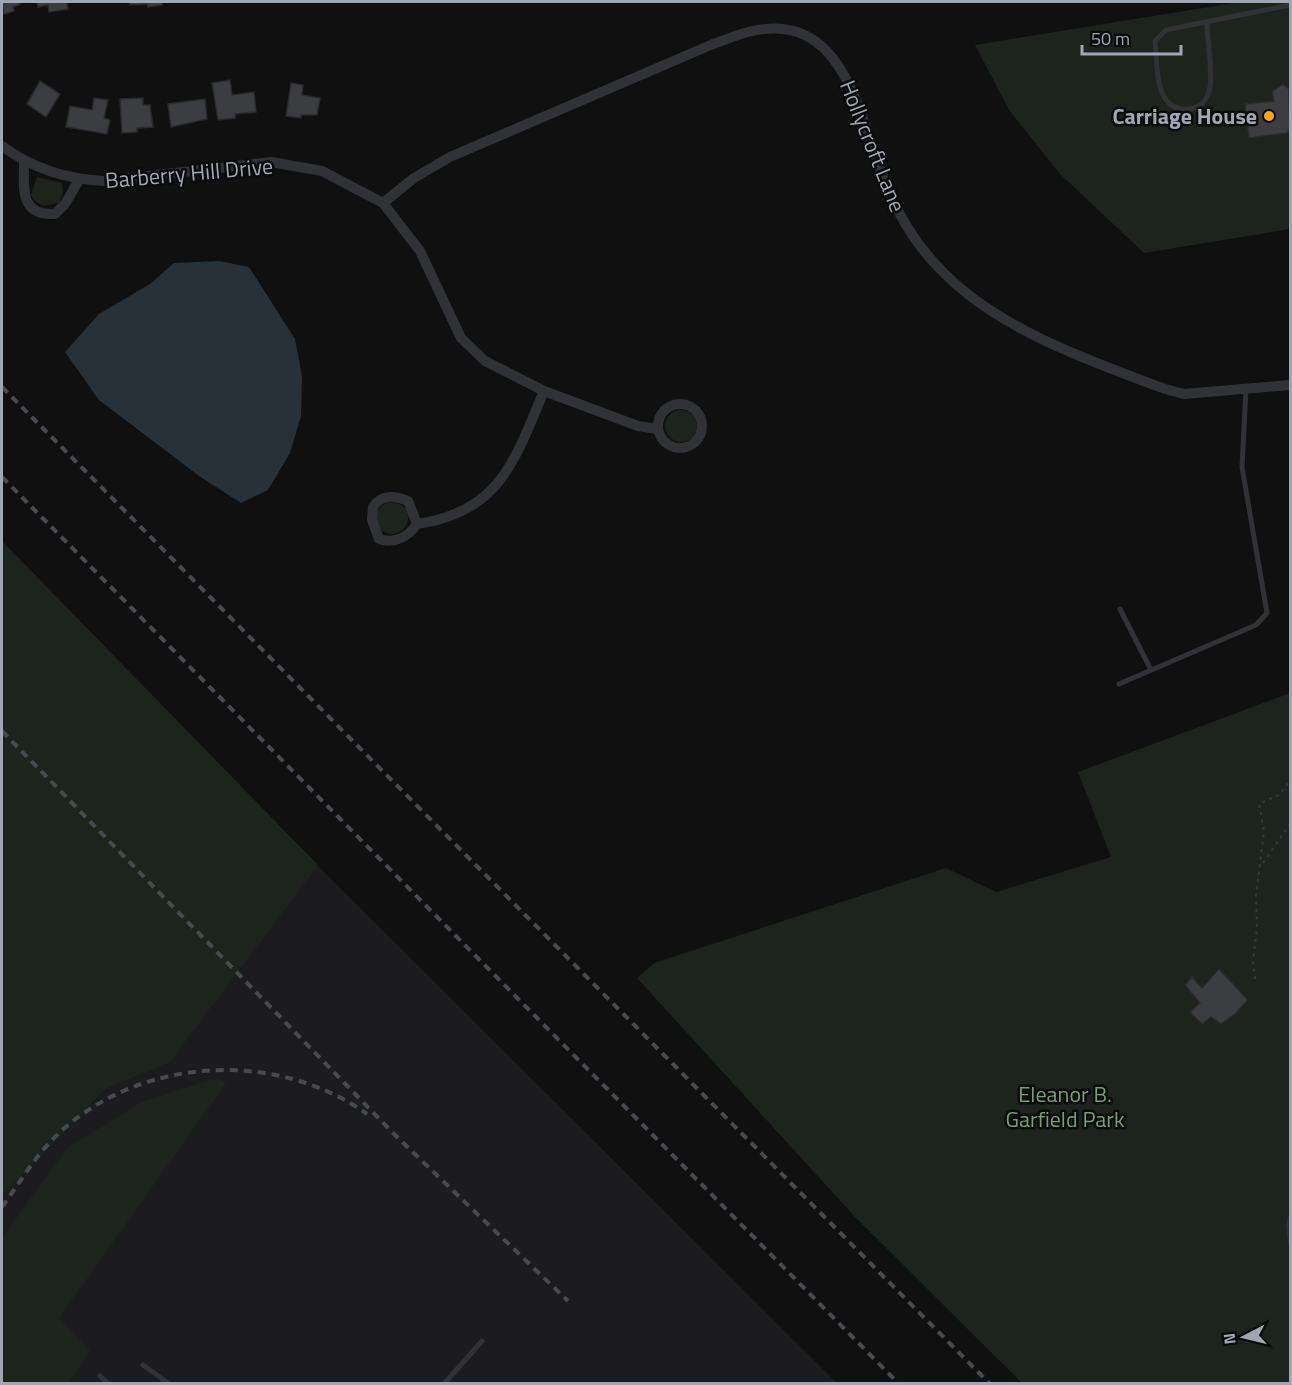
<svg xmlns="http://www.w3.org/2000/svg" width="1292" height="1385" viewBox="0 0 1292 1385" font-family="'Titillium Web',sans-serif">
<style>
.built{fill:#1c1c1e}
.green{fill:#1c241d}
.water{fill:#283137}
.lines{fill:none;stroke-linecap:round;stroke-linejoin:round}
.stream{stroke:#283137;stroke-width:4}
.building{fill:#3c3d41;stroke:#2a2a2d;stroke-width:1.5}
.path{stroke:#36393d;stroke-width:2;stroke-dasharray:3 4.5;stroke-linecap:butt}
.service{stroke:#313236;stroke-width:5}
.minor{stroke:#313236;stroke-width:10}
.rail{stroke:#474a4f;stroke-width:4;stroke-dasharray:8 6;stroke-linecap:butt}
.poi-dot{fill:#f9a720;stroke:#0b0b0c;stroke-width:2}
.labels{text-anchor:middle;stroke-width:5;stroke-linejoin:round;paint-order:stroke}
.poi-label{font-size:22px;font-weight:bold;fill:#a0a7b3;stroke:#0b0b0c;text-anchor:end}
.street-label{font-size:22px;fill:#a0a7b3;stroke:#0b0b0c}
.park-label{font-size:22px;fill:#769f77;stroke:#0b0b0c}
</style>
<rect width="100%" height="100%" fill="#101011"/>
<polygon class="built" points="2,549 31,580 837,1383 2,1383"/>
<g class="green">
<polygon points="1240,2 1290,2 1290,229 1144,253 1060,174 1009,110 975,45"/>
<polygon points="37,177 62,183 63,194 59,203 43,206 35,201 31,195"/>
<circle cx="681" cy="426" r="16"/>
<circle cx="392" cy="518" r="16"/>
<polygon points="2,541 318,865 170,1062 105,1089 2,1196"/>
<polygon points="1290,693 1290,1383 1022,1383 855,1217 637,978 654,963 946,868 996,892 1111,857 1078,772"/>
<polygon points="217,1078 226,1083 59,1318 90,1350 69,1383 2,1383 2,1238 67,1148 142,1102"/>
</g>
<polygon class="water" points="219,261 249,267 295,339 302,376 301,416 290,453 268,490 241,503 199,476 99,400 65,352 99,314 150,284 174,263"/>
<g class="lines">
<polyline class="stream" points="1290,1217 1288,1224 1290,1243"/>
</g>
<g class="building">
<polygon points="2,2 19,2 20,4 13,7 14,11 4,14"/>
<polygon points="37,2 67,2 68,9 49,12 48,5 38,7"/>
<polygon points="130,2 165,2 162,2 162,5 148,7 147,4 130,5"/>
<polygon points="230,80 232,95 254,92 256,112 235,114 235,118 218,120 212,83"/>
<polygon points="40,81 60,94 46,117 27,104"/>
<polygon points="291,83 303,85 302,95 320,98 317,115 301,115 301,118 286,116"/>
<polygon points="1283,84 1289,89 1290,128 1287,133 1249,138 1245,104 1274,101 1272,91"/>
<polygon points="94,98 108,100 104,118 110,120 107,134 66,127 70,106 92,110"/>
<polygon points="143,98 143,105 150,105 153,127 137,128 137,132 122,133 120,99"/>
<polygon points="205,99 207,119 171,127 168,104"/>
<polygon points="1219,969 1248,1000 1235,1014 1221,1024 1211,1017 1202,1024 1190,1012 1200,1003 1185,985 1192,977 1202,988"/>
</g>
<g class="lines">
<g class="path">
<polyline points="1263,863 1290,824"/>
<polyline points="1255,979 1253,961 1257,928 1256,896 1264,831 1259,804 1279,795 1290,781"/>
</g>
<g class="service">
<path d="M1207 23C1207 40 1214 77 1209 92 1206 101 1199 108 1189 109 1153 112 1158 66 1155 41L1166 30 1290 5"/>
<polyline points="1120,609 1151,670"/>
<polyline points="1119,684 1256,625 1267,613 1242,467 1246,389"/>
<polyline points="143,1365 169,1384"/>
<polyline points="100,1376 109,1384"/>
<polyline points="444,1384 482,1341"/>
</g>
<g class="minor">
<path d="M2 146C33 169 66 179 104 181L271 162 322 171 383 203 420 251 461 338 485 361 544 391 638 426 657 429"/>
<path d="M24 162C24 188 19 216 55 214L65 204 79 180"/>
<path d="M383 203 414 178 450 157 713 44C725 40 736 35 748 32 849 6 860 127 889 192 902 222 921 251 945 274 1002 331 1091 361 1165 389L1184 394 1290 385"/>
<circle cx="680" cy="426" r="22"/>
<path d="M417 524 408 501C396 496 382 493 373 507L372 520 379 539C395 544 408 537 417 524 501 512 515 459 544 391"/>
</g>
<g class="rail">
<polyline points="2,387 990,1384"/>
<polyline points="2,477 899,1384"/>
<polyline points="2,731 395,1135 568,1301"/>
<path d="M2 1207C18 1185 33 1160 51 1141 132 1057 273 1047 367 1114"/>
</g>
</g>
<circle class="poi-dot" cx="1269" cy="116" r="6"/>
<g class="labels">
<g class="poi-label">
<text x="1257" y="124">Carriage House</text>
</g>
<g class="street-label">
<text transform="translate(873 146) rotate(68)" y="8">Hollycroft Lane</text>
<text transform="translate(189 173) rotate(-5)" y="8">Barberry Hill Drive</text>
</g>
<g class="park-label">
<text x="1065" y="1102">Eleanor B.<tspan x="1065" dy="25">Garfield Park</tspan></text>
</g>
</g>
<rect width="1292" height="1385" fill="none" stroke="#a0a7b3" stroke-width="6"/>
<g transform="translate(1244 1337) rotate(263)" stroke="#0b0b0c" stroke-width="4.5" paint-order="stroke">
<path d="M0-4.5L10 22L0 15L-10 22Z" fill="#a0a7b3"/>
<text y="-9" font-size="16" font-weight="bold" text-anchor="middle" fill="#a0a7b3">N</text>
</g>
<path d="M1082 45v9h99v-9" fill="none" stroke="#a0a7b3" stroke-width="3"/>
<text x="1091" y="45" font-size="18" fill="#a0a7b3" stroke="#0b0b0c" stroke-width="4.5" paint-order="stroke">50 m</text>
</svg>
